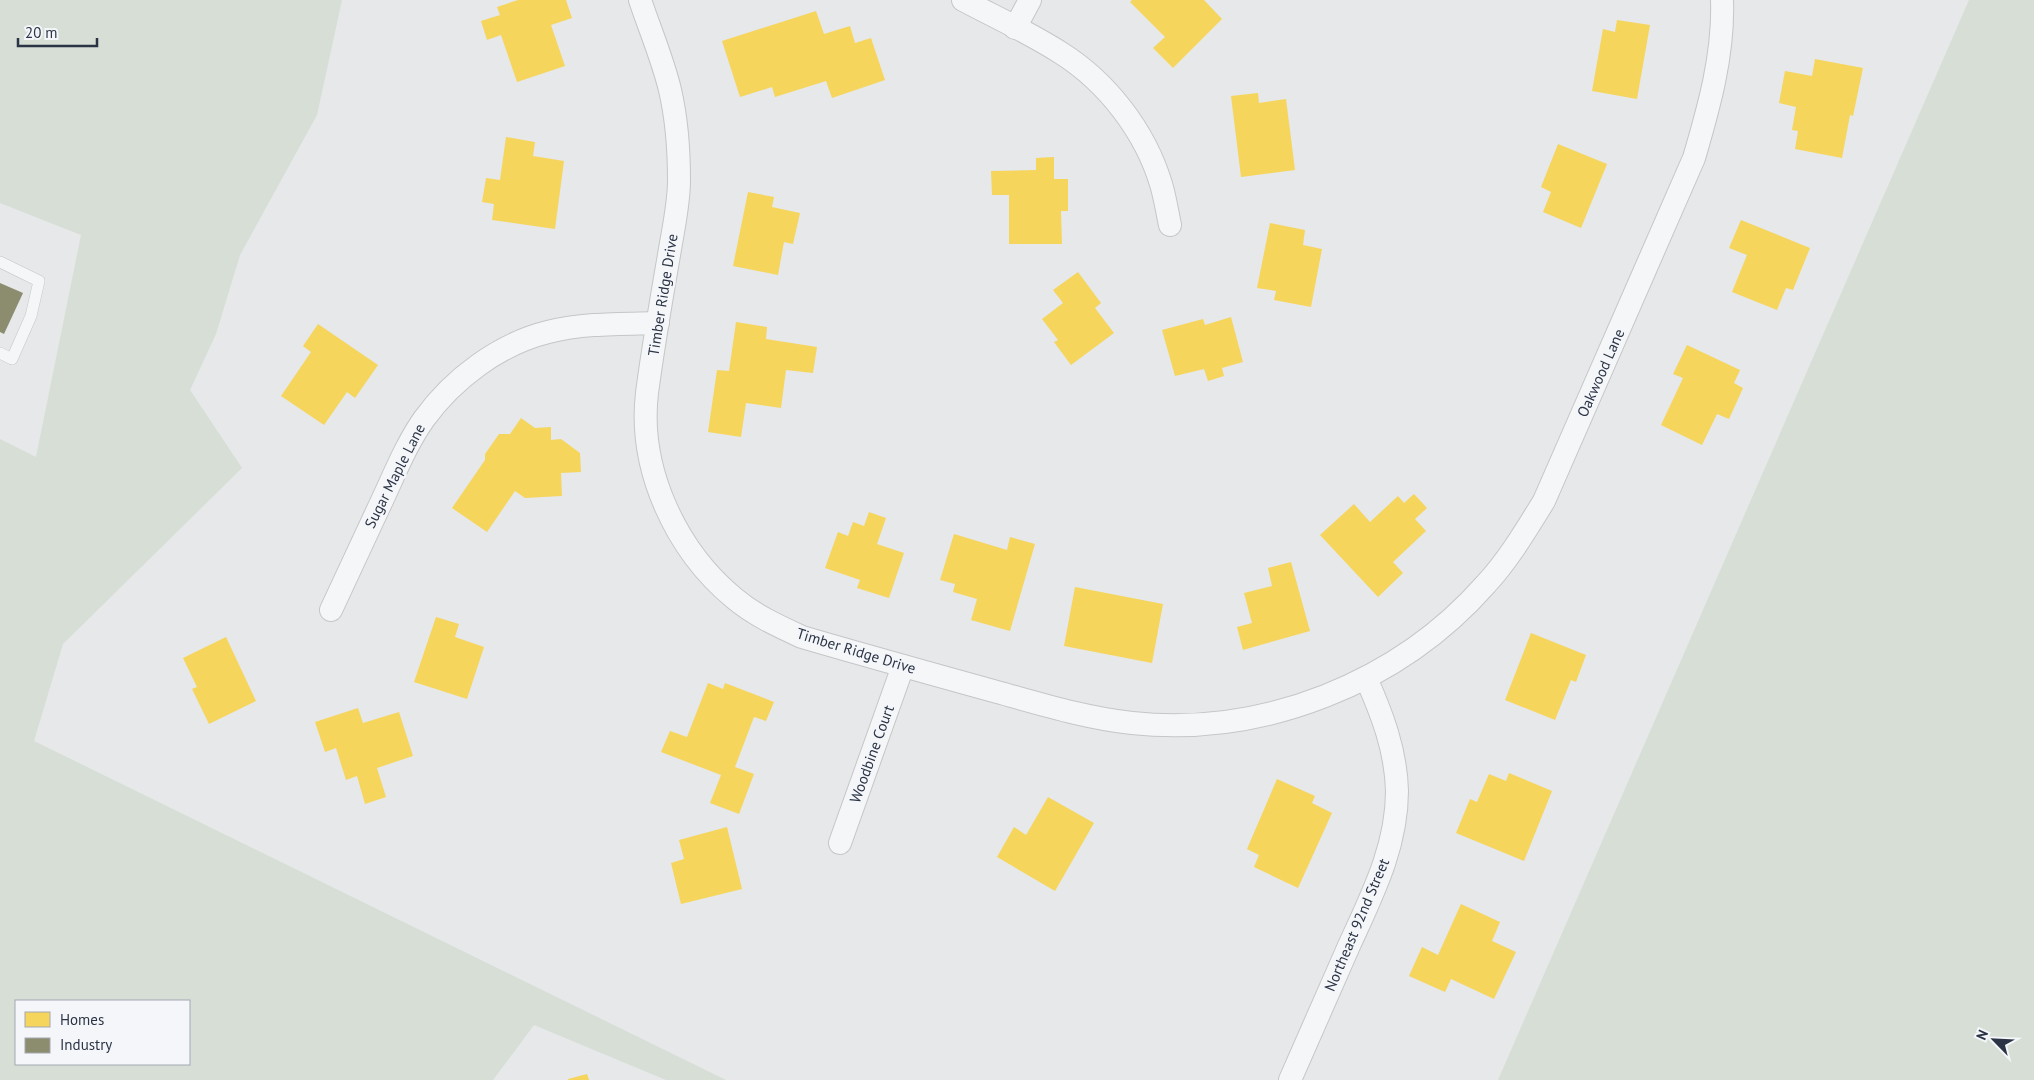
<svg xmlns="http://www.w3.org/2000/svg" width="2034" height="1080" viewBox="0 0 2034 1080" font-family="'PT Sans',sans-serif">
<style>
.green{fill:#d6ded6;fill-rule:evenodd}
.homes{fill:#f6d55c}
.industry{fill:#8c8c6e}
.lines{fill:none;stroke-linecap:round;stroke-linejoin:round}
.lane-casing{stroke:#c4c6c8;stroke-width:12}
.street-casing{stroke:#c4c6c8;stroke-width:24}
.lane{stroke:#f5f6f7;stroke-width:11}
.street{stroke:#f5f6f7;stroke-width:22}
.labels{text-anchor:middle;stroke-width:5;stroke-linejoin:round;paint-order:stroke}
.street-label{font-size:15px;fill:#2b3445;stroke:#f4f6f9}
</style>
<rect width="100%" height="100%" fill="#e6e8ea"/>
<g class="green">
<path d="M0 0H342L317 115 240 255 216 334 190 390 242 468 63 644 34 741 726 1080H666L534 1025 493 1080H0V439L36 457 81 235 0 203ZM16 1001H189V1064H16Z"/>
<polygon points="1969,0 2034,0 2034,1080 1498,1080"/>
</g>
<g class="homes">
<polygon points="518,0 566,0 572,18 551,25 565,66 517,82 501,35 487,40 481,21 500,15 497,7"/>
<polygon points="1132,0 1204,0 1222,19 1173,68 1153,48 1165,37 1130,2"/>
<polygon points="816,11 824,34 850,26 855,43 871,38 885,80 832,98 826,81 775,97 772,87 740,97 722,41"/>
<polygon points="1617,20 1650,25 1637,99 1592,91 1603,29 1615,32"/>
<polygon points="1815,59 1863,68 1853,116 1850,115 1842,158 1795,149 1798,131 1792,130 1796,107 1779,103 1785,71 1812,76"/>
<polygon points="1258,93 1259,103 1286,99 1295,170 1241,177 1231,96"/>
<polygon points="506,137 535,142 533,156 564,161 555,229 492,220 494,204 482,202 486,178 500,180"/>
<polygon points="1558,144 1607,164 1581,228 1543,212 1551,192 1541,187"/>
<polygon points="1054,157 1054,179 1068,179 1068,211 1061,211 1062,244 1009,244 1009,195 992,195 991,171 1036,170 1036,158"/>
<polygon points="748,192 774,197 772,207 800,213 793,244 784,242 778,275 733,266"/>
<polygon points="1741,220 1810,248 1793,290 1786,288 1777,310 1732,292 1747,255 1729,248"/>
<polygon points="1270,223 1305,230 1303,245 1322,249 1311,307 1274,300 1276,291 1257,288"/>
<polygon points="1078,272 1101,303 1095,308 1114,333 1071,365 1054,342 1058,340 1042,319 1063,303 1053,290"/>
<polygon points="1231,317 1243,362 1222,368 1224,376 1208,381 1204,369 1175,376 1162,330 1203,319 1205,325"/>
<polygon points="736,322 767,327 766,339 817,347 813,373 786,370 781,408 746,403 741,437 708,432 717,370 729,371"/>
<polygon points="318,324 378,365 355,398 347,392 324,425 281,396 311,352 303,346"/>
<polygon points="1687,345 1740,370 1734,383 1743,388 1729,419 1717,414 1702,445 1661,425 1683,378 1673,374"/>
<polygon points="521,418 535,428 551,427 551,440 561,439 580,453 581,472 561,473 562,496 525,498 515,491 487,532 452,508 485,460 485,454 499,434 510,434"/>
<polygon points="1414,494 1427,508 1415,519 1426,531 1393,562 1403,573 1378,597 1320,535 1354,504 1370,522 1398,496 1404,503"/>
<polygon points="869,512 886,518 877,544 904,553 889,598 857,588 860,580 825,568 838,532 848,536 853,522 864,526"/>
<polygon points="954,534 1007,550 1010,537 1035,544 1010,631 971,620 977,599 953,592 955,584 940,580"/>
<polygon points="1291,562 1310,631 1243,650 1237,627 1252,623 1244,593 1272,586 1268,568"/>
<polygon points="1075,587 1163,604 1152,663 1064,646"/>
<polygon points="436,617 459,624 455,637 484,647 467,699 414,682"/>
<polygon points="1531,633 1586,655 1576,682 1571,680 1555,720 1505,700"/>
<polygon points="226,637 256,701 209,724 192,689 197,687 183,658"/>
<polygon points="708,683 723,689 725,683 774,702 766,721 754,717 735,767 754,774 739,814 710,803 721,775 661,752 670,731 687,737"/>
<polygon points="358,708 363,723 399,712 413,756 377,768 386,797 365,804 357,776 346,780 336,748 325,752 315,722"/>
<polygon points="1509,773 1552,791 1524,861 1456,833 1470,799 1477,802 1489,774 1506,781"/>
<polygon points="1277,779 1315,796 1312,803 1332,813 1298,888 1254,867 1259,855 1247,849"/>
<polygon points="1048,797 1094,823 1055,891 997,857 1014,827 1026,835"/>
<polygon points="727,827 742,889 681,904 671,863 684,859 679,840"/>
<polygon points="1461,904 1500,922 1492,941 1516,952 1494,999 1451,979 1445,992 1409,976 1422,947 1438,955"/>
<polygon points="587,1074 589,1080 568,1080 568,1079"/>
</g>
<polygon class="industry" points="0,283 23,293 4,334 0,332"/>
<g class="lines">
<defs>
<polyline id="lane" points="0,262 39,281 31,316 12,359 0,353"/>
<g id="street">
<path d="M640 0C650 30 663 60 670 90 677 120 679 149 679 180 679 205 673 230 669 255 661 301 653 347 647 393 638 469 676 550 734 598 754 615 778 626 802 637 867 656 932 674 997 692 1041 704 1086 718 1132 723 1263 737 1399 683 1486 584 1509 559 1526 530 1544 501L1694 158C1709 107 1724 54 1722 0"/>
<path d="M963 0C995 17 1030 33 1061 53 1107 82 1145 131 1161 184 1165 197 1167 211 1170 225"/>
<polyline points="1015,28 1030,0"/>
<path d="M331 610C347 576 363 541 379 507 393 478 405 446 424 419 453 379 499 344 548 332 584 323 621 324 658 323"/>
<polyline points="840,843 903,666"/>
<path d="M1290 1080C1309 1036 1329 992 1348 948 1371 897 1397 848 1397 791 1396 750 1382 714 1366 678"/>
</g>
</defs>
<use href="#lane" class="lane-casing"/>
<use href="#street" class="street-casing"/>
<use href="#lane" class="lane"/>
<use href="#street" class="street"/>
</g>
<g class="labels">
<g class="street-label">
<text transform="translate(663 295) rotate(-81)" y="5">Timber Ridge Drive</text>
<text transform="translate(1601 373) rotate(-66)" y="5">Oakwood Lane</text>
<text transform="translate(395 476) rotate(-63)" y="5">Sugar Maple Lane</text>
<text transform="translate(856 651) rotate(17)" y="5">Timber Ridge Drive</text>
<text transform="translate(872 754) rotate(-70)" y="5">Woodbine Court</text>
<text transform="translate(1357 925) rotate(-67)" y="5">Northeast 92nd Street</text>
</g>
</g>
<rect x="15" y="1000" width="175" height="65" fill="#f4f6f9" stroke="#a4a8b1"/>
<rect x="25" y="1012" width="25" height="15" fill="#f6d55c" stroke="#a4a8b1"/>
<text x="60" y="1025" font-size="15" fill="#2b3445">Homes</text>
<rect x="25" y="1038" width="25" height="15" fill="#8c8c6e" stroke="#a4a8b1"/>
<text x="60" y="1050" font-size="15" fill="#2b3445">Industry</text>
<g transform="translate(1994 1040) rotate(294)" stroke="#f4f6f9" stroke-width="4" paint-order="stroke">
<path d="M0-4L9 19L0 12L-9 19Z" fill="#2b3445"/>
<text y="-8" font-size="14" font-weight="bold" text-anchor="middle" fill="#2b3445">N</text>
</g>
<path d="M18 38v8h79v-8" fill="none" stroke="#2b3445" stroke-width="2.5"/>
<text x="25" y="38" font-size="15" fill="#2b3445" stroke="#f4f6f9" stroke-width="4" paint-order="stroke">20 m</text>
</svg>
